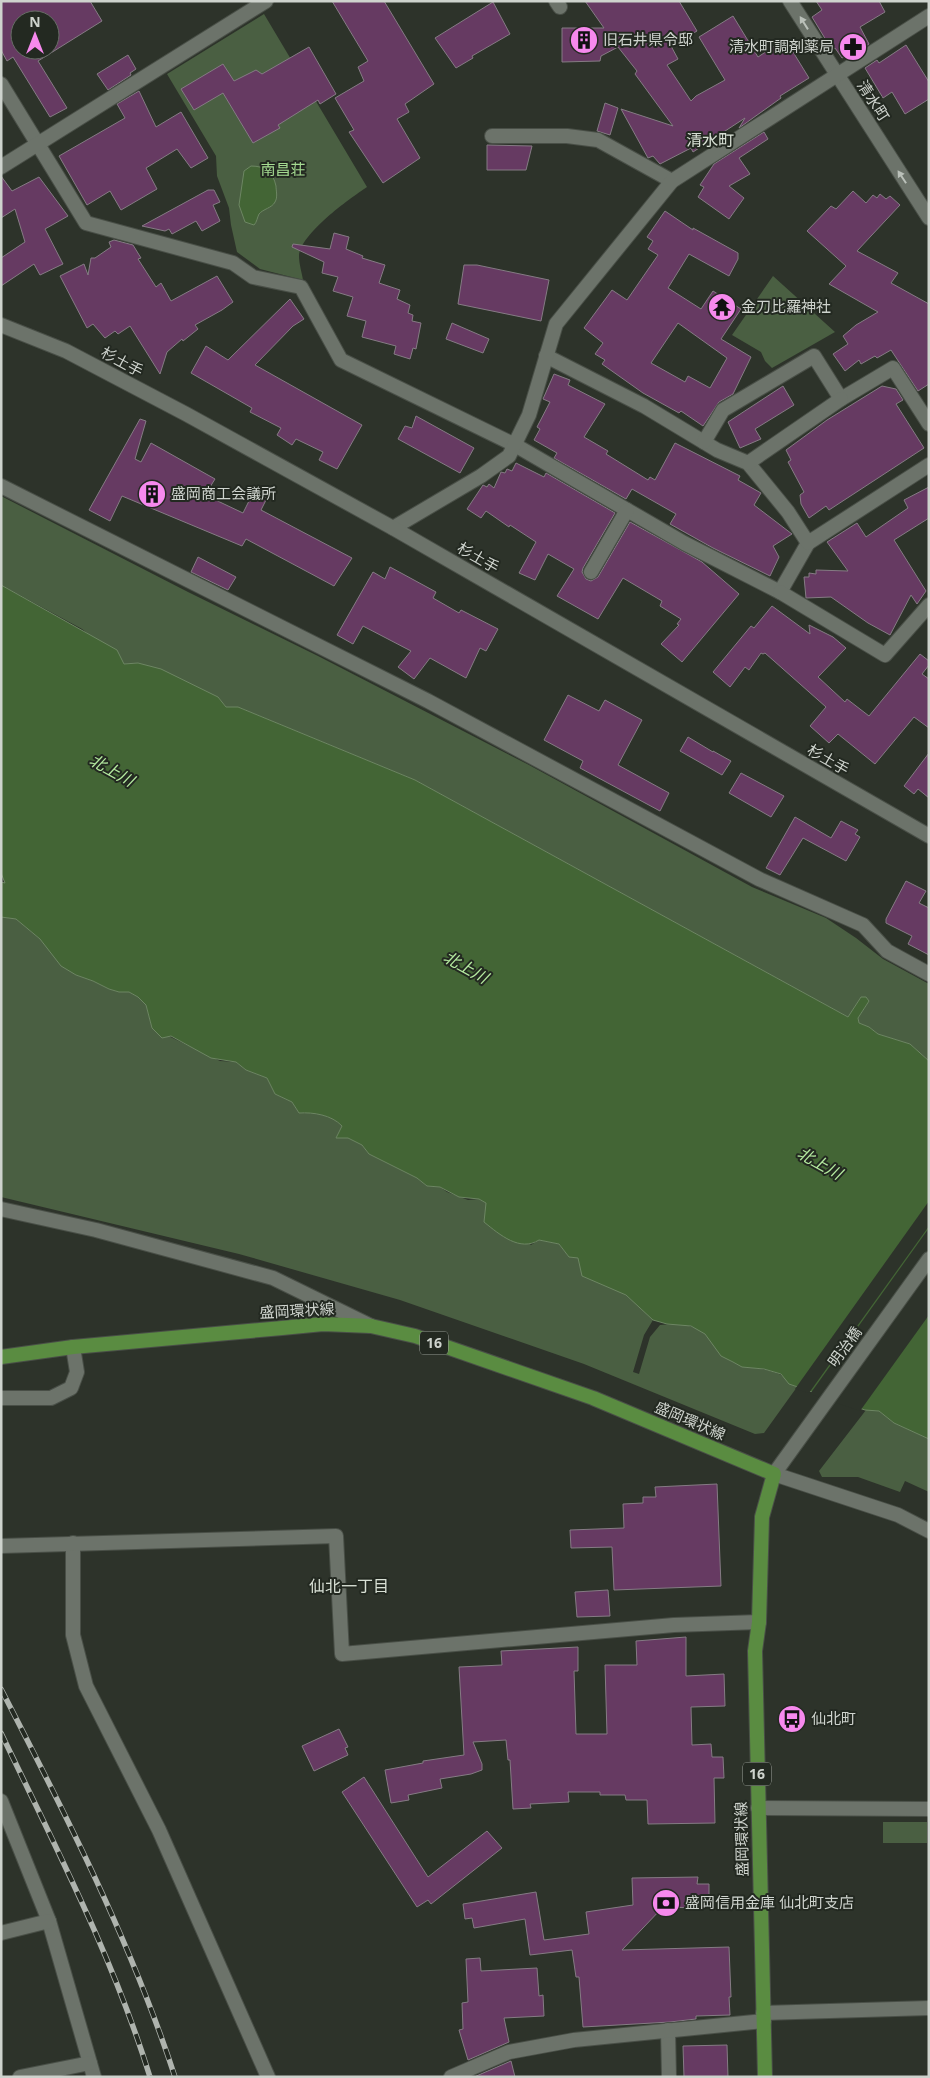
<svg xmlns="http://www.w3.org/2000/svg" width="930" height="2078" viewBox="0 0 930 2078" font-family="'Open Sans','Noto Sans JP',sans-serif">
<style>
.green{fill:#4a5f42}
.water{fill:#436535;stroke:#6d8663}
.pier{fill:#2d332a}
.building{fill:#663a62;stroke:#857b84;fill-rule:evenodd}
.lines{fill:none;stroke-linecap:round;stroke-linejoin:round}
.pedestrian-casing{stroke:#494f47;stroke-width:16}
.minor-casing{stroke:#494f47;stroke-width:16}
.tertiary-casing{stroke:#494f47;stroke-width:16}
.secondary-casing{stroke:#494f47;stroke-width:16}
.primary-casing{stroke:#494f47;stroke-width:16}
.pedestrian{stroke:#6c736a;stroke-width:14}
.minor{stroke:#6c736a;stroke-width:14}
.tertiary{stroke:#6c736a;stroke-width:14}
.secondary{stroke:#6c736a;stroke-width:14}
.primary{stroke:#5a8c41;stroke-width:14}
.rail-casing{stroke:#afb4ae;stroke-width:5.5}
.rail{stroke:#232921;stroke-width:4;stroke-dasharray:11;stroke-linecap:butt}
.oneway{fill:#bac0b9}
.labels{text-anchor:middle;stroke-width:4;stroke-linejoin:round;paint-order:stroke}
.shield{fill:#232921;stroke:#9ba099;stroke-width:1}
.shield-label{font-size:14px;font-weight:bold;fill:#ced3cd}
.poi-label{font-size:15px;fill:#ced3cd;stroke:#232921;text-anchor:start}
.street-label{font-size:15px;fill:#ced3cd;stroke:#232921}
.park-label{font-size:15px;fill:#a6dc92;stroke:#232921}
.neighbourhood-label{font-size:16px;fill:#d8e0d5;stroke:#232921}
.water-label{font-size:16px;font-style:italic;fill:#b5eba0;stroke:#232921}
</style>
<rect width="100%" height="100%" fill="#2d332a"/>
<g class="green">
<path d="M264 14 367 187C349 199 300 234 299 256 299 264 302 273 303 280L260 269 237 252 231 225 229 208 217 176 216 156 167 74Z"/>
<polygon points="773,276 835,332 772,368 765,361 761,352 732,335"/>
<polygon points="1,496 188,592 318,656 529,765 752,887 826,918 856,938 883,959 929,984 929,1061 910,1044 878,1034 869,1027 859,1023 858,1018 869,1001 861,997 848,1017 415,780 238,707 226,707 218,697 138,663 124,664 82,629 1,585"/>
<path d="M1 917 16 919 40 939 76 975 93 981 109 989 119 992H129L138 997 146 1005 152 1028 220 1061 236 1062 246 1070 267 1078 275 1094 292 1102 299 1113C313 1112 332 1115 342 1126L336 1138H348L362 1145 369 1154 417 1178 427 1186 440 1187 447 1192 468 1200 479 1199 486 1203 531 1245 539 1240 559 1244 569 1257H578C585 1278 611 1283 627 1296 636 1303 644 1312 653 1320L644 1335 633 1372 639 1374 650 1337 660 1325C674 1323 694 1324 704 1333 715 1343 717 1353 731 1361 746 1369 763 1367 779 1374 786 1377 788 1383 797 1387L764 1433 755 1434 584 1364 400 1300 239 1254 1 1197Z"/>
<polygon points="866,1410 879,1411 894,1423 929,1439 929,1492 905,1481 900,1492 858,1477 822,1477 819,1471"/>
<rect x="883" y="1822" width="44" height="21"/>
</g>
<g class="water">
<path d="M251 166C265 166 273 172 276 186 276 191 278 197 275 202 272 208 263 209 259 214 257 218 257 222 254 225L245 222 239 205 244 171Z"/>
<path d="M1 585 117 650 124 664 138 663 161 669 218 697 226 707H238L415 780 848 1017 861 997H866L869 1001 858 1018 859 1023 869 1027 878 1034 910 1044 929 1061V1439L894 1423 879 1411 865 1410 789 1384 781 1374 764 1369 742 1367 733 1362 721 1356 705 1334 691 1326 667 1324 653 1320 626 1295 582 1276 578 1258 569 1257 559 1244 539 1240C520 1252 500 1235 484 1222L486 1203 479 1199 459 1197 440 1187 427 1186 417 1178 369 1154 362 1145 348 1138H336L342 1126C332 1115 313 1112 299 1113L292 1102 275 1094 267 1078 246 1070 236 1062 211 1058 171 1036 162 1038 152 1028 146 1005 138 997 129 992H119L109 989 93 981 76 975 61 966 40 939 16 919 1 917V882L5 883 1 873Z"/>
</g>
<g class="pier">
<polygon points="929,1201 929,1226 809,1393 795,1389"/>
<polygon points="929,1228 929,1315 860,1411 810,1394"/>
</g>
<g class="building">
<path d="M1 1H90L102 21 38 61 67 108 50 117 13 57 7 61 1 50ZM20 20H50V50H20Z"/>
<polygon points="332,1 384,1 434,84 405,104 409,112 397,119 420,158 383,183 349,132 354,130 335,98 364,81 358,67 368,61"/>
<polygon points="585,1 679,1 697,31 671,46 678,59 667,65 691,101 696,96 725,80 699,37 733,16 758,57 785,39 809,78 780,96 781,98 739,128 745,118 693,152 691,148 660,164 653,156 648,158 621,109 673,126 635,74 637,71 618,47 601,56 600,61 562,62 562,28 604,28"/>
<polygon points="816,1 879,1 885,12 860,27 869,44 855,53 854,51 842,58 835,48 832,50 812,17 822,10"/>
<polygon points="493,2 510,34 472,56 473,58 456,68 435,38"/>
<polygon points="906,45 929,82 929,99 905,114 892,92 883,98 865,68 877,60 879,63"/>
<polygon points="309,47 336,94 320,104 318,100 278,125 280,128 253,143 223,93 194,110 181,89 223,64 234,81 256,70 262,74"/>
<polygon points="128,55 136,69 130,73 131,75 108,90 97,74"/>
<polygon points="139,91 156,127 181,112 208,158 191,168 177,149 146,168 157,189 121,210 110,191 87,205 59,156 125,118 117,104"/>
<polygon points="605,103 618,108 610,135 597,131"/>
<polygon points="764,132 768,139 739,158 750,174 729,186 744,198 729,219 698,197 704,187 700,185 714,164"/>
<polygon points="487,145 532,146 526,170 487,170"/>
<polygon points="1,176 12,191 39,177 68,216 45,229 63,264 40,275 34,264 1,286 1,258 25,242 15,209 1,218"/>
<polygon points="208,190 214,190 220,202 213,205 220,221 202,231 196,221 172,234 169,229 165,231 142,226"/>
<polygon points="853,191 866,203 873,195 877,198 880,194 886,199 890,196 900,205 857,251 898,273 891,283 929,304 929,384 918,391 891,350 877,358 875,356 861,364 859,360 845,371 833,354 848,344 843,336 856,325 878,312 829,284 846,266 807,231 831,206 836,209"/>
<path d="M665 211 693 230V228L738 253V259L729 276 689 254 668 288 701 309 713 291 741 309 721 339 751 357 733 394 719 402 703 426 681 411 679 413 643 393 602 364 605 360 595 354 603 343 584 328 612 290 627 300 658 255 648 249 653 241 647 237ZM678 323 727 358 710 388 688 376 685 382 651 363Z"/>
<polygon points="334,233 349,237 346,249 363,256 362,258 385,265 379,283 400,290 397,299 410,305 408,313 413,315 412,321 421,323 416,349 413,348 410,359 394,354 396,346 362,337 366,321 347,316 353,297 333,291 338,277 322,273 324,262 292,247 293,244 330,249"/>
<polygon points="114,240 133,245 141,258 138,259 156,287 161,283 171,301 217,276 233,302 222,310 195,325 198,329 183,341 182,339 167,352 160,374 130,326 118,334 115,331 105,338 93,324 87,328 60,276 84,264 88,275 91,258 95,258 111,247 109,242"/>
<polygon points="464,265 477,265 549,280 541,321 458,304"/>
<polygon points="290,299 304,319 293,326 255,365 362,425 337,469 319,460 323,452 296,439 292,445 277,435 281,428 250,412 252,408 191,373 206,346 228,360"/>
<polygon points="452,323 489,339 483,353 446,339"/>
<polygon points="554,374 570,380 568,385 605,404 584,437 608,451 606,454 648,480 650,477 655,480 675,443 740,476 738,480 761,493 754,505 792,534 773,546 779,557 770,576 713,548 670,524 676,514 632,489 626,499 554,458 557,453 534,440 540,429 537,427 550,402 543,399"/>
<polygon points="783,386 794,405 755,429 761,439 740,448 728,422"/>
<polygon points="882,386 896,389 903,400 896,404 924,448 829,510 826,506 809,518 801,504 800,495 804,492 788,462 791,460 786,450 827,420"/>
<polygon points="416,416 474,448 460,473 398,439 405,426 412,428"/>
<polygon points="140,419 146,421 135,459 141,462 151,443 215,479 205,495 243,513 254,491 267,498 261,510 352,558 334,586 246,539 242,546 122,496 110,521 89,510"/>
<polygon points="516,463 544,477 546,473 615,513 583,568 582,572 586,579 591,581 598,577 630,522 702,562 739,594 682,662 661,644 679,625 677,624 681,619 660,606 662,601 623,578 598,619 557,596 574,569 548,554 535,580 519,573 536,542 510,525 509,527 486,511 481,518 467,509 483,485 487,487 489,484 494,488 501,472 505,473 507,469 512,471"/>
<polygon points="929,487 929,518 894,540 926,591 917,604 911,595 890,635 868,623 831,597 806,598 804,577 809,577 809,573 816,574 816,570 848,571 827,542 857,523 866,537 908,508 904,500"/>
<polygon points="198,557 236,577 228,590 191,572"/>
<polygon points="390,567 436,592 433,598 459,613 461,610 498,629 486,651 480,648 466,678 430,658 414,679 398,667 411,651 363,626 353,644 337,635 373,572 385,579"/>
<polygon points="772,606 810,634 809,625 833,637 846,648 818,677 845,702 847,699 869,716 920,654 929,661 929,665 922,674 929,679 929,728 914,717 875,764 838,734 829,743 810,726 826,707 765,653 763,654 761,653 749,670 745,667 730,687 713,672 751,626 754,628"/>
<polygon points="568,695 599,711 605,700 642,720 618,765 669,793 660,811 580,768 583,761 544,740"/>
<polygon points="688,737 713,752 713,751 731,761 722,775 680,751"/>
<polygon points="929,753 929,798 918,789 914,794 904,786"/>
<polygon points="741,773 784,796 771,817 729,793"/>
<polygon points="795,817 831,838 841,821 858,830 855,834 860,837 846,861 803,838 780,875 766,868"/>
<polygon points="906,881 926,891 919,903 929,908 929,955 908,944 912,936 886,923 886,919"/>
<polygon points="717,1484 721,1586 614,1590 612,1547 571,1548 570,1530 624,1528 623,1504 643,1503 643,1497 656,1497 655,1487"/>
<polygon points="608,1590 610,1616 577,1617 575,1592"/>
<polygon points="686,1637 686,1676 724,1674 725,1706 691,1707 692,1745 711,1744 712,1757 723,1757 724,1778 714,1778 715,1823 648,1824 647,1800 626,1800 625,1795 600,1795 600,1792 568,1792 569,1802 530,1804 531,1808 513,1809 510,1760 508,1760 506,1740 473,1742 482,1764 482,1770 471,1774 440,1779 442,1788 408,1795 409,1800 391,1803 385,1770 423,1763 423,1761 464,1755 459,1667 502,1665 501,1651 578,1647 578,1671 574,1671 576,1734 607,1734 605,1665 637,1665 636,1641"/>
<polygon points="339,1729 348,1747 345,1748 348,1755 314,1771 302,1746"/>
<polygon points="364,1777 428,1877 487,1831 502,1848 431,1904 428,1900 417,1907 342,1792"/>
<polygon points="698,1877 697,1884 709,1884 709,1899 699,1899 699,1908 663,1907 622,1950 729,1947 731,1997 729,1997 730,2015 696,2016 696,2019 670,2022 583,2027 579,1977 576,1977 572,1950 530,1955 525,1919 474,1928 472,1918 465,1919 463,1904 536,1892 544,1940 589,1934 586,1912 633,1905 632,1878"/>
<polygon points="480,1958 481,1971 537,1968 539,1996 543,1995 544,2016 504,2018 509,2042 468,2060 459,2030 463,2029 462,2003 468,2002 466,1959"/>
<polygon points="727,2045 728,2077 684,2077 683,2046"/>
<polygon points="511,2061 515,2077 474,2077"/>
</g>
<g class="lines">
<defs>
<polyline id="pedestrian" points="1,486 428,701 759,879 863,925 887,951 929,974"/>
<g id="minor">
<polyline points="556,1 560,7"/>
<polyline points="790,1 929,218"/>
<polyline points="1,84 86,223 233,263 253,277 301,287 341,360 515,445 684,543 780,592 808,543"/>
<polyline points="492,136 567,136 598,140 672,181"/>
<polyline points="1,167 266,1"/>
<polyline points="546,356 644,406 717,450 748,463 788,512 808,543 929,465"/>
<polyline points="704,442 723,410 814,356 841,399 893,368 929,424"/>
<polyline points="748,463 841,399"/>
<polyline points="393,528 481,476 509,456 529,415 556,324 672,181 929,16"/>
<polyline points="591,572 627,510"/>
<polyline points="780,592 885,655 929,605"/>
<polyline points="1,1209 96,1230 273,1278 371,1326"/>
<polyline points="1,1398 51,1398 71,1388 77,1372 73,1347"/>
<polyline points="774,1474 898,1515 929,1531"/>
<polyline points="73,1543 73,1635 86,1686 159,1830 268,2077"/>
<polyline points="1,1546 336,1536 342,1654 674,1625 759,1622"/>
<polyline points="1,1801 49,1921 94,2077"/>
<polyline points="758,1808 929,1809"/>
<polyline points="1,1933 49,1921"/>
<polyline points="763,2013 929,2008"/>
<polyline points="668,2030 669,2077"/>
<polyline points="20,2077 90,2063"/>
<polyline points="451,2077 509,2052 574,2040 764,2021"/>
</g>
<polyline id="tertiary" points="1,325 66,351 186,414 393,528 929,836"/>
<polyline id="secondary" points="774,1474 929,1259"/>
<polyline id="primary" points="1,1357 73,1347 282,1328 323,1324 371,1326 415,1336 593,1398 774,1474 762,1517 759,1622 755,1651 765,2077"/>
</defs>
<use href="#pedestrian" class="pedestrian-casing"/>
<use href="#minor" class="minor-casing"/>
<use href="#tertiary" class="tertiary-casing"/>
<use href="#secondary" class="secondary-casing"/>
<use href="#primary" class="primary-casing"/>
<use href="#pedestrian" class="pedestrian"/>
<use href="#minor" class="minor"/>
<use href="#tertiary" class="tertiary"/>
<use href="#secondary" class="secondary"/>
<use href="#primary" class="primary"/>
<defs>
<g id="rail">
<path d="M1 1689C66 1815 131 1942 175 2077"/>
<path d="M1 1733C55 1846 113 1957 150 2077"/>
</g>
</defs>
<use href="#rail" class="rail-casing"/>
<use href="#rail" class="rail"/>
</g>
<defs><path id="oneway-solid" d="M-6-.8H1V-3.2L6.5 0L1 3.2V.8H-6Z" transform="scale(1.25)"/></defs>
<g class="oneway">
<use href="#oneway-solid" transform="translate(804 23) rotate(-122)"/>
<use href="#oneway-solid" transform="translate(902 177) rotate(-123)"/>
</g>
<defs>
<symbol id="building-disc" viewBox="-11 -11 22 22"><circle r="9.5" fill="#f689ed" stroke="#232921"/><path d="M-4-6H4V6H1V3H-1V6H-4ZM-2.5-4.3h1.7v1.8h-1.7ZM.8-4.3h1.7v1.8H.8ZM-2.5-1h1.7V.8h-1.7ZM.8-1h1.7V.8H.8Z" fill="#111"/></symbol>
<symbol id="pharmacy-disc" viewBox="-11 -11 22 22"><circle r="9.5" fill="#f689ed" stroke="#232921"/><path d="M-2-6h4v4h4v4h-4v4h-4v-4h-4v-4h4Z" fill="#111"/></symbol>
<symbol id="temple-disc" viewBox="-11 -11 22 22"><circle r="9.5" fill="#f689ed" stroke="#232921"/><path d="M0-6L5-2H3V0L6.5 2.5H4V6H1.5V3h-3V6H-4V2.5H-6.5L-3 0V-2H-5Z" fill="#111"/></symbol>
<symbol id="bus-disc" viewBox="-11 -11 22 22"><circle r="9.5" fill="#f689ed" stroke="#232921"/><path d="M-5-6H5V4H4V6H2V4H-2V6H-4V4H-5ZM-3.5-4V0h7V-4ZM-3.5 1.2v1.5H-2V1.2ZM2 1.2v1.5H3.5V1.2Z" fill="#111"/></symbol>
<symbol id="bank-disc" viewBox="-11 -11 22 22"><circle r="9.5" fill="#f689ed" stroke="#232921"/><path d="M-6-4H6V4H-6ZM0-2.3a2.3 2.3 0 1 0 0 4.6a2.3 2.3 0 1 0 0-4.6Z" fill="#111"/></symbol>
</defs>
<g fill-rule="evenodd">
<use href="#building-disc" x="568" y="24" width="32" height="32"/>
<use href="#pharmacy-disc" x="837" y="31" width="32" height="32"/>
<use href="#temple-disc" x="706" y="291" width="32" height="32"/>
<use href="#building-disc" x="136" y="478" width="32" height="32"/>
<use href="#bus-disc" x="776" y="1703" width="32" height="32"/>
<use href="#bank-disc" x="650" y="1887" width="32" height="32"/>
</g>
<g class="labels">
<g class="shield">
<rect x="420" y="1331.5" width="28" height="23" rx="4"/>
<rect x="743" y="1762.5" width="28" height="23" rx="4"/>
</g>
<g class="shield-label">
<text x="434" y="1348">16</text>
<text x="757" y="1779">16</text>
</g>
<g class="poi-label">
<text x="603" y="45">旧石井県令邸</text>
<text x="834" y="52" text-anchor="end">清水町調剤薬局</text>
<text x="741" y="312">金刀比羅神社</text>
<text x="171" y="499">盛岡商工会議所</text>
<text x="811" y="1724">仙北町</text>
<text x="685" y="1908">盛岡信用金庫 仙北町支店</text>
</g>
<g class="street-label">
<text transform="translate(873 101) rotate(57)" y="5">清水町</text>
<text transform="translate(122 362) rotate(28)" y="5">杉土手</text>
<text transform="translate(478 558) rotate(30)" y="5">杉土手</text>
<text transform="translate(828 760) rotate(30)" y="5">杉土手</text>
<text transform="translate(297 1311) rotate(-3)" y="5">盛岡環状線</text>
<text transform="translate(845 1347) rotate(-54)" y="5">明治橋</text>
<text transform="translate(690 1421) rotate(23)" y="5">盛岡環状線</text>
<text transform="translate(742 1839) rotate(-91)" y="5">盛岡環状線</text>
</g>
<g class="park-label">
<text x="283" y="175">南昌荘</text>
</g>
<g class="neighbourhood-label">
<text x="710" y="146">清水町</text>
<text x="349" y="1592">仙北一丁目</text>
</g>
<g class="water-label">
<text transform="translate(112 770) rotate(29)" y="6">北上川</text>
<text transform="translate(466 967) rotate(29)" y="6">北上川</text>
<text transform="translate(820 1163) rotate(29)" y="6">北上川</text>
</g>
</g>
<rect width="930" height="2078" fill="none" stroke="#ced3cd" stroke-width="5"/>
<g transform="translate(35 35)"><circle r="24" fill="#232921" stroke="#676d66"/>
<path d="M0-4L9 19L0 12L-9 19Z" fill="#f689ed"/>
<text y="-8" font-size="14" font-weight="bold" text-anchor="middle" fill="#ced3cd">N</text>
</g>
</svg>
